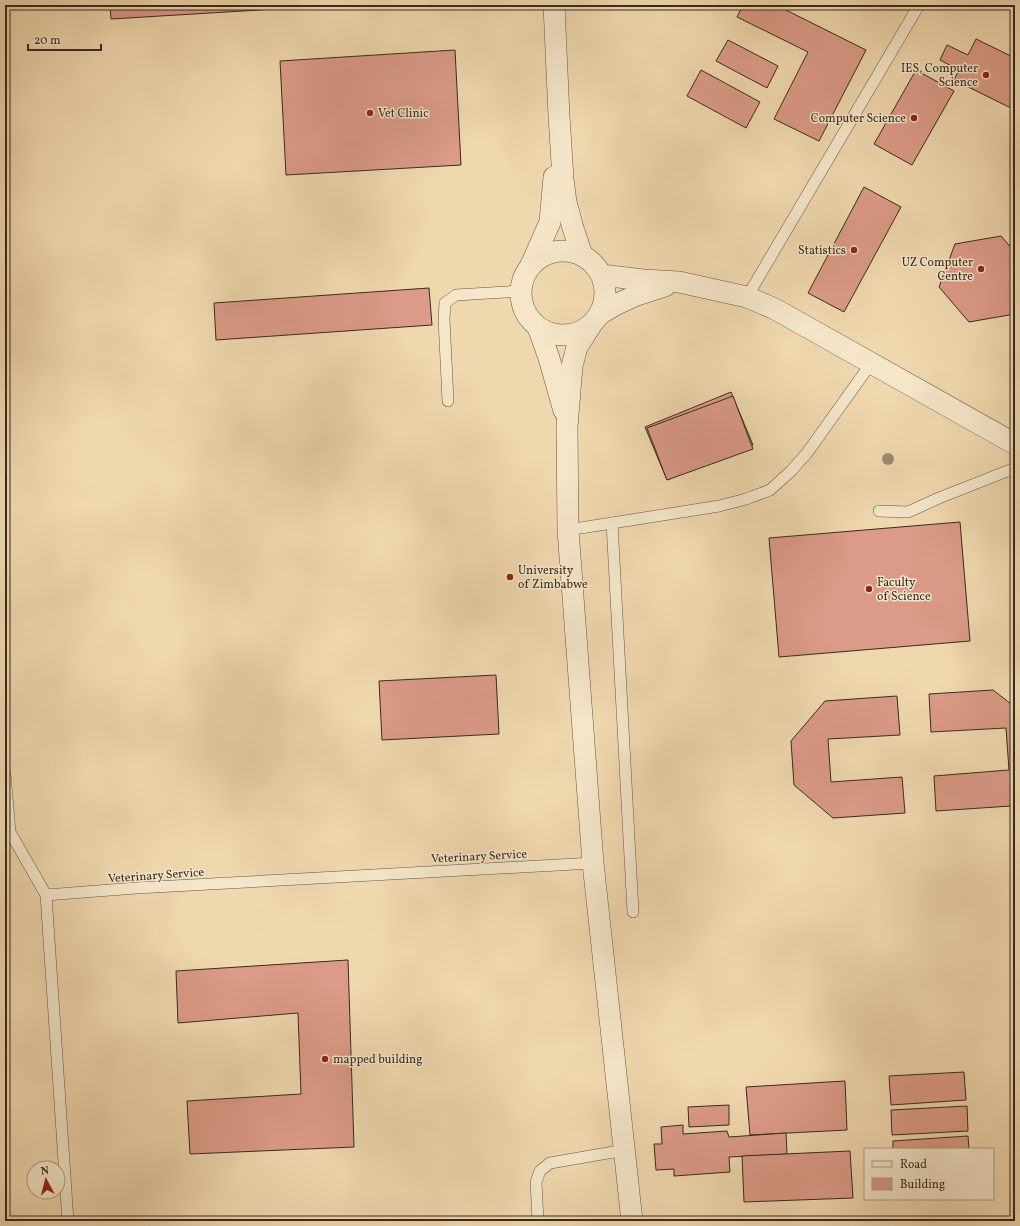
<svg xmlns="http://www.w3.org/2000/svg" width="1020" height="1226" viewBox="0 0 1020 1226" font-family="Vollkorn,serif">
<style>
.building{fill:#dc9b88;stroke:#362b21}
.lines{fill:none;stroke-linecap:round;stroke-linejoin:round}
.service-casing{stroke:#645644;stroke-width:12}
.minor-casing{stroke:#645644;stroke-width:22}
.service{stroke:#f5e6ca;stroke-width:11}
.minor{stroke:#f5e6ca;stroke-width:21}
.tree{fill:#9b8d6f}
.poi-dot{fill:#8f2418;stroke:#f5e6ca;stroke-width:1.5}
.labels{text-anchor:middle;stroke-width:3;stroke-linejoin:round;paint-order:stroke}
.poi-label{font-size:12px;fill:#362b21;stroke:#f5e6ca;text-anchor:end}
.street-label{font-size:12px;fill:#362b21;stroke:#f5e6ca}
</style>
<rect width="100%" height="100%" fill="#f0d8ae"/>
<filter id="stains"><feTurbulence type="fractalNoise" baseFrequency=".005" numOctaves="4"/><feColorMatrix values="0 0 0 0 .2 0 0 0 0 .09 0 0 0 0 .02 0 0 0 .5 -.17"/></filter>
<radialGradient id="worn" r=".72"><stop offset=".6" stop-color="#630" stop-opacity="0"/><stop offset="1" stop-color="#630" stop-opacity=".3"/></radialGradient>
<g class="building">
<polygon points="110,5 308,5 309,7 111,19"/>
<polygon points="743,5 776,5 866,50 819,141 774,119 808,52 737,17"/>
<polygon points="976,39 1015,58 1015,110 954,80 959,70 940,60 947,45 968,55"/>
<polygon points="728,40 778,66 767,88 716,61"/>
<polygon points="455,50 461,165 286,175 280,61"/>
<polygon points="701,70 760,102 746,128 687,96"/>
<polygon points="916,70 954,91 912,165 874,144"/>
<polygon points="864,187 901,207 844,312 808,293"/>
<polygon points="1001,236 1015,252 1015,314 969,322 939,287 955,244"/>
<polygon points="429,288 432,325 216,340 214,303"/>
<polygon points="731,392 753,445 667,480 645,427"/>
<polygon points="733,396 753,449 667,480 647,428"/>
<polygon points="960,522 970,641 779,657 769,538"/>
<polygon points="496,675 499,734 382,740 379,681"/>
<polygon points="993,690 1015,707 1015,801 1011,806 936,811 934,776 1009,770 1006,728 931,732 929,694"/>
<polygon points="897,696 900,735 828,739 831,782 902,777 905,813 833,818 794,785 791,741 825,701"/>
<polygon points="348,960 354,1147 190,1154 187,1101 301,1094 298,1013 178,1023 176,971"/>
<polygon points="964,1072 966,1100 891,1105 889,1076"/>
<polygon points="845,1081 847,1130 750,1135 746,1087"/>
<polygon points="729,1105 729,1125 689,1127 688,1107"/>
<polygon points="967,1106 968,1131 892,1135 891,1110"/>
<polygon points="683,1125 683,1134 727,1131 729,1137 786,1133 787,1154 729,1157 730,1172 674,1176 674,1169 656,1170 654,1144 662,1144 661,1127"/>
<polygon points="968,1136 969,1149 893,1149 893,1141"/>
<polygon points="850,1151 853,1198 744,1202 742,1156"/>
</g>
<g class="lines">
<defs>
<g id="service">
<polyline points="747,297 919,5"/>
<polyline points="448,401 444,319 445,303 456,295 521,291"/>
<polyline points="879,511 908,512 939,498 1015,468"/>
<polyline points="612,523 633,912"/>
<polyline points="568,530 719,506 746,499 770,490 791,471 807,453 872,362"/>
<polyline points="5,774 10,832 46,895"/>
<polyline points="68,1221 46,895 136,888 593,863"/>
<polyline points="538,1221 536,1182 540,1171 550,1163 625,1150"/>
</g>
<g id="minor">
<polyline points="554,5 559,116 563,179 566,202 573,228 582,255"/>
<circle cx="563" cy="293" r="42"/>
<polyline points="531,265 550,222 554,177"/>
<polyline points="602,275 643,280 679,282 747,297 775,309 1015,444"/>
<polyline points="600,314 615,305 637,295 665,286"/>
<polyline points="591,325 577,347 572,366 567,427 568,530 593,863 632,1221"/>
<polyline points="538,327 549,358 564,411"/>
</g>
</defs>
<use href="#service" class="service-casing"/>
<use href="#minor" class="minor-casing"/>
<use href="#service" class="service"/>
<use href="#minor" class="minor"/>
</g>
<circle class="tree" cx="888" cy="459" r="6"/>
<g class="poi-dot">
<circle cx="986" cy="75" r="4"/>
<circle cx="370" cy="113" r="4"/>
<circle cx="914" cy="118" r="4"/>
<circle cx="854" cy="250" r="4"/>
<circle cx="981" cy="269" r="4"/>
<circle cx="510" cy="577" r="4"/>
<circle cx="869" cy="589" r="4"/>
<circle cx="325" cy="1059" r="4"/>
</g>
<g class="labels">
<g class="poi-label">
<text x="978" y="72">IES, Computer<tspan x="978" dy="14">Science</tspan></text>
<text x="378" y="117" text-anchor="start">Vet Clinic</text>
<text x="906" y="122">Computer Science</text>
<text x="846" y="254">Statistics</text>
<text x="973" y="266">UZ Computer<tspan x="973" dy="14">Centre</tspan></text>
<text x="518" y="574" text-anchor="start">University<tspan x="518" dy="14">of Zimbabwe</tspan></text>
<text x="877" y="586" text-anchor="start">Faculty<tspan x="877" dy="14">of Science</tspan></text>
<text x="333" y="1063" text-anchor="start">mapped building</text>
</g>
<g class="street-label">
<text transform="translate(479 856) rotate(-3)" y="4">Veterinary Service</text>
<text transform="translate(156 875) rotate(-4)" y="4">Veterinary Service</text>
</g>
</g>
<rect width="1020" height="1226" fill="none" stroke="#f0d8ae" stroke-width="20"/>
<rect x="6" y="6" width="1008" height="1214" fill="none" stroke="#362b21" stroke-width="2"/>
<rect x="10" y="10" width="1000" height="1206" fill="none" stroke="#362b21"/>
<rect x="864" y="1148" width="130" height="52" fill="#f5e6ca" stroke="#a99b86"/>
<rect x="872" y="1161" width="20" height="6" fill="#f5e6ca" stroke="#a99b86"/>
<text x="900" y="1168" font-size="12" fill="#362b21">Road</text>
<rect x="872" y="1178" width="20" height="12" fill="#dc9b88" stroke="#a99b86"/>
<text x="900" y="1188" font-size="12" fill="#362b21">Building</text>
<g transform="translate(46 1180) rotate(353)"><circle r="19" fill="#f5e6ca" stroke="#a99b86"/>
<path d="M0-3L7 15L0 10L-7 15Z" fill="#8f2418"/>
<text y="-6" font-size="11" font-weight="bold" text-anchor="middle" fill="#362b21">N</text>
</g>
<path d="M28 44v6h73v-6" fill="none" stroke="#362b21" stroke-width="2"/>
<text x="34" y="44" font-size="12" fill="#362b21" stroke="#f5e6ca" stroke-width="3" paint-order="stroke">20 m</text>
<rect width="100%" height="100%" filter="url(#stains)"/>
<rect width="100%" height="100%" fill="url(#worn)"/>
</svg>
